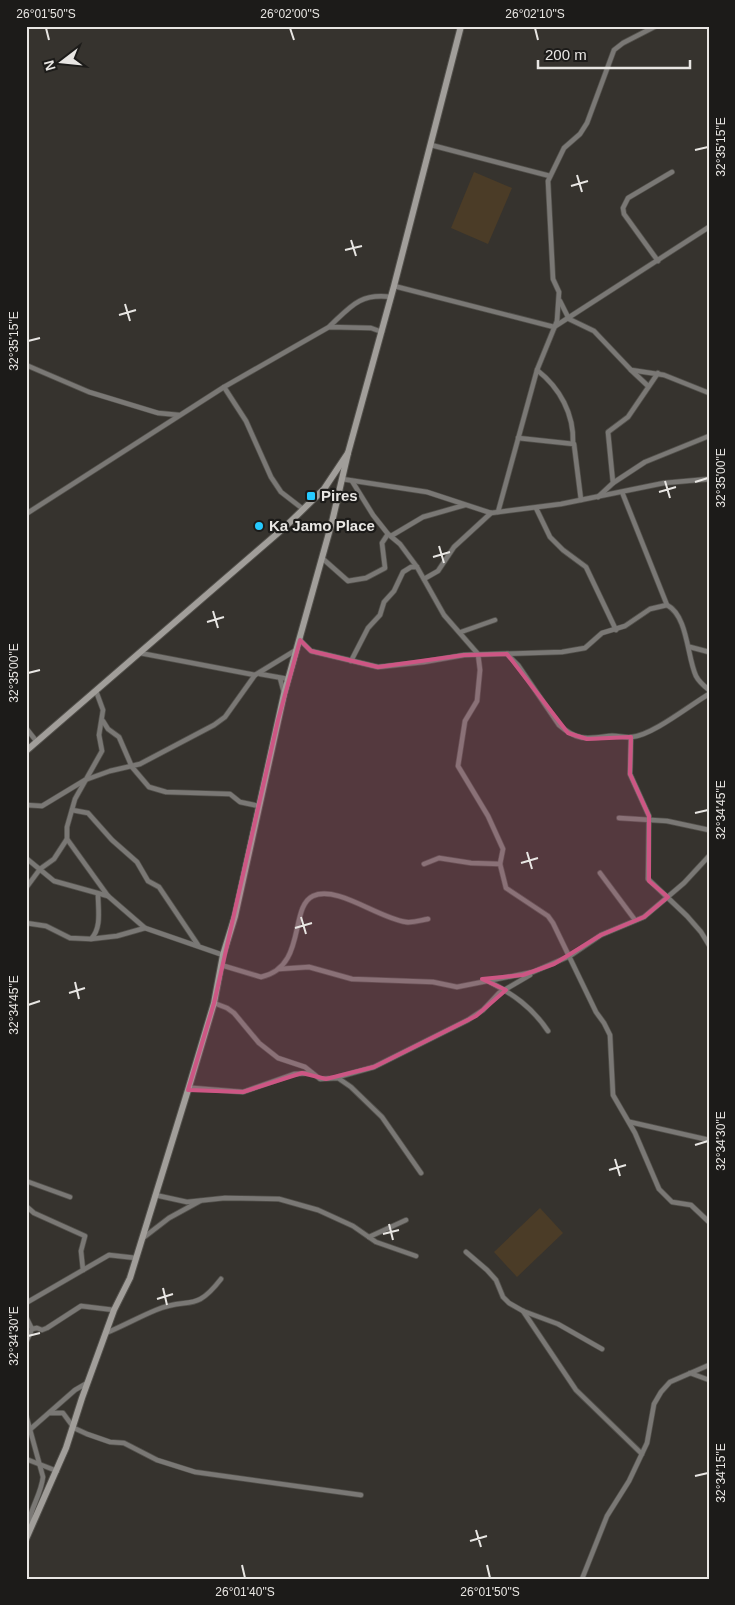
<svg xmlns="http://www.w3.org/2000/svg" width="735" height="1605" viewBox="0 0 735 1605" font-family="Arial,sans-serif">
<style>
.pitch{fill:#4b3c27}
.lines{fill:none;stroke-linecap:round;stroke-linejoin:round}
.street-casing{stroke:#52504b;stroke-width:6}
.secondary-casing{stroke:#52504b;stroke-width:8}
.street{stroke:#7a7875;stroke-width:4.5}
.secondary{stroke:#a19e9a;stroke-width:6}
.marked{fill:#cd5684;fill-opacity:0.2;stroke:#cd5684;stroke-width:4;stroke-linejoin:round}
.ticks{fill:none;stroke:#e8e6e3;stroke-width:2}
.poi-dot{fill:#26c9fe;stroke:#1c1b19;stroke-width:2}
.labels{text-anchor:middle;stroke-width:4.5;stroke-linejoin:round;paint-order:stroke}
.poi-label{font-size:15px;font-weight:bold;fill:#e8e6e3;stroke:#1c1b19;text-anchor:start}
.neatline{fill:none;stroke:#e8e6e3;stroke-width:2}
.ticks-label{font-size:12px;text-anchor:middle;fill:#e8e6e3}
</style>
<rect width="100%" height="100%" fill="#36332e"/>
<g class="pitch">
<polygon points="474,172 512,188 488,244 451,228"/>
<polygon points="540,1208 563,1233 517,1277 494,1252"/>
</g>
<g class="lines">
<defs>
<g id="street">
<polyline points="431,145 550,176"/>
<polyline points="658,261 624,214 623,208 628,198 672,172"/>
<polyline points="394,286 554,327 709,227"/>
<polyline points="560,301 569,319 594,331 631,370 664,375 709,393"/>
<path d="M330 326C351 306 360 293 391 297"/>
<polyline points="26,365 89,392 158,413 179,415"/>
<path d="M537 370C560 388 574 414 573 443"/>
<polyline points="631,370 648,386"/>
<polyline points="224,387 246,421 271,477 281,492 303,509"/>
<polyline points="518,438 574,444 581,500"/>
<polyline points="342,479 427,492 491,513 561,504 664,483 709,479"/>
<polyline points="352,481 373,515 388,534 400,544 417,567 444,615 478,654 480,670 477,701 465,721 458,766 488,816 503,849 500,864"/>
<polyline points="613,483 645,462 709,436"/>
<path d="M622 492 667 605C688 616 687 657 696 676 699 682 704 686 709 690"/>
<polyline points="598,497 613,483 608,432 628,417 658,373"/>
<polyline points="536,508 550,537 563,550 586,567 616,630"/>
<polyline points="498,512 537,370 557,321 559,292 553,279 548,181 564,148 580,134 587,123 614,50 623,43 656,26"/>
<polyline points="26,514 224,387 329,327 371,328 382,332"/>
<polyline points="391,536 423,517 465,505"/>
<polyline points="322,558 348,581 366,578 385,568 382,543 388,534"/>
<polyline points="424,579 438,571 454,547 491,513"/>
<polyline points="461,632 495,620"/>
<polyline points="300,640 311,651 378,667 424,662 464,655 562,652 585,648 602,633 625,626 650,609 667,605"/>
<polyline points="690,647 709,652"/>
<polyline points="140,653 255,675"/>
<path d="M507 654 518 665 559 725C577 741 587 739 609 736 617 735 624 738 632 737 653 735 690 705 709 694"/>
<polyline points="351,661 368,628 380,615 384,602 394,591 403,572 411,567 417,567"/>
<polyline points="260,674 288,679"/>
<polyline points="280,678 284,693"/>
<polyline points="96,691 103,710 99,735 102,751 75,799 67,827 67,839 108,896 145,928 223,955"/>
<polyline points="103,721 108,729 119,737 132,767 149,787 166,792 230,794 240,802 259,806"/>
<polyline points="26,728 37,742"/>
<polyline points="631,737 630,774 649,816 648,879 687,916 701,932 709,945"/>
<polyline points="26,805 42,806 85,780 110,771 140,764 214,725 225,717 255,675 296,650"/>
<polyline points="72,810 88,813 112,840 137,862 148,881 159,887 198,945"/>
<polyline points="619,818 667,821 709,830"/>
<polyline points="26,858 54,881 108,896"/>
<polyline points="424,864 439,858 471,863 500,864 506,888 548,916 553,923 596,1012 604,1023 610,1035 613,1095 635,1133 659,1189 672,1202 691,1205 709,1222"/>
<polyline points="600,873 635,920"/>
<polyline points="26,888 40,869 54,859 67,839"/>
<path d="M26 923 46 926 70 938 91 939C102 928 98 909 98 894"/>
<polyline points="91,939 117,936 145,928"/>
<path d="M221 965 261 977C307 967 289 907 313 896 337 885 378 918 406 922 414 923 421 920 428 919"/>
<polyline points="279,969 309,967 352,979 433,982 457,987 533,972 570,956 601,935 644,917 684,883 709,856"/>
<path d="M488 981C513 994 532 1007 548 1031"/>
<polyline points="214,1003 227,1008 234,1013 259,1043 278,1058 305,1067 320,1079 338,1078 351,1087 382,1117 421,1173"/>
<polyline points="338,1077 374,1067 468,1020 483,1010 499,993 530,975"/>
<polyline points="188,1090 193,1088 243,1092 294,1074 312,1073"/>
<polyline points="630,1122 709,1140"/>
<polyline points="26,1181 70,1197"/>
<polyline points="155,1195 187,1202 225,1198 279,1199 318,1210 353,1226 376,1242 416,1256"/>
<polyline points="26,1206 34,1213 85,1236 81,1251 83,1270"/>
<polyline points="369,1237 406,1220"/>
<polyline points="143,1238 169,1218 200,1201"/>
<polyline points="466,1252 487,1270 496,1280 503,1297 509,1303 523,1311 558,1324 602,1349"/>
<polyline points="26,1303 109,1255 136,1258"/>
<polyline points="523,1311 576,1390 642,1454"/>
<polyline points="26,1317 32,1329 26,1342"/>
<polyline points="32,1329 37,1328 42,1330 47,1328 81,1306 114,1310"/>
<path d="M106 1333C123 1326 139 1317 156 1310 189 1296 194 1314 221 1279"/>
<polyline points="690,1373 709,1380"/>
<polyline points="50,1413 63,1413 74,1428 87,1434 110,1442 124,1443 157,1460 195,1472 361,1495"/>
<path d="M26 1415 43 1477C41 1496 28 1511 28 1531"/>
<polyline points="26,1433 75,1390 87,1383"/>
<polyline points="26,1459 57,1471"/>
<polyline points="582,1579 607,1516 629,1481 647,1443 654,1404 661,1392 670,1382 709,1365"/>
</g>
<g id="secondary">
<polyline points="26,751 285,527 324,489 348,453 394,286 461,26"/>
<polyline points="26,1539 66,1448 82,1398 114,1310 130,1278 188,1090 214,1003 223,955 235,916 284,694 332,522 348,453"/>
</g>
</defs>
<use href="#street" class="street-casing"/>
<use href="#secondary" class="secondary-casing"/>
<use href="#street" class="street"/>
<use href="#secondary" class="secondary"/>
</g>
<path class="marked" d="M300 640 311 651 378 667 464 655 507 654 568 733 587 739 631 737 630 774 649 816V881L668 897 644 917 601 935 554 964 523 975 482 979 506 990 476 1016 374 1067 326 1079 302 1073 243 1092 188 1090 214 1003 278 720Z"/>
<path class="ticks" d="M46 28 49 40M290 28 294 40M535 28 538 40M695 150 708 147M577 175 582 192M571 186 588 181M351 240 356 256M345 250 362 246M125 304 130 321M119 315 136 310M28 341 40 338M665 481 670 498M695 482 708 478M659 492 676 487M439 546 444 563M433 557 450 552M213 611 218 628M207 622 224 617M28 673 40 670M695 813 708 810M527 852 532 869M521 863 538 858M301 917 306 934M295 928 312 923M75 982 79 999M69 993 85 988M28 1005 40 1001M695 1145 708 1141M615 1159 620 1176M609 1170 626 1165M389 1224 393 1240M383 1234 399 1230M163 1288 167 1305M157 1299 173 1294M28 1336 40 1333M695 1476 708 1473M476 1530 481 1547M470 1541 487 1536M242 1565 245 1578M487 1565 490 1578"/>
<g class="poi-dot">
<rect x="306" y="491" width="10" height="10" rx="2.5"/>
<circle cx="259" cy="526" r="5"/>
</g>
<g class="labels">
<g class="poi-label">
<text x="321" y="501">Pires</text>
<text x="269" y="531">Ka Jamo Place</text>
</g>
</g>
<rect width="735" height="1605" fill="none" stroke="#1c1b19" stroke-width="55"/>
<g transform="translate(62 62) rotate(254)" stroke="#1c1b19" stroke-width="4" paint-order="stroke">
<path d="M0-4L9 19L0 12L-9 19Z" fill="#e8e6e3"/>
<text y="-8" font-size="14" font-weight="bold" text-anchor="middle" fill="#e8e6e3">N</text>
</g>
<path d="M538 60v8h152v-8" fill="none" stroke="#e8e6e3" stroke-width="2.5"/>
<text x="545" y="60" font-size="15" fill="#e8e6e3" stroke="#1c1b19" stroke-width="4" paint-order="stroke">200 m</text>
<rect x="28" y="28" width="680" height="1550" class="neatline"/>
<g class="ticks-label">
<text x="46" y="18">26°01'50"S</text>
<text x="290" y="18">26°02'00"S</text>
<text x="535" y="18">26°02'10"S</text>
<text transform="translate(721 147) rotate(-90)" y="4">32°35'15"E</text>
<text transform="translate(14 341) rotate(-90)" y="4">32°35'15"E</text>
<text transform="translate(721 478) rotate(-90)" y="4">32°35'00"E</text>
<text transform="translate(14 673) rotate(-90)" y="4">32°35'00"E</text>
<text transform="translate(721 810) rotate(-90)" y="4">32°34'45"E</text>
<text transform="translate(14 1005) rotate(-90)" y="4">32°34'45"E</text>
<text transform="translate(721 1141) rotate(-90)" y="4">32°34'30"E</text>
<text transform="translate(14 1336) rotate(-90)" y="4">32°34'30"E</text>
<text transform="translate(721 1473) rotate(-90)" y="4">32°34'15"E</text>
<text x="245" y="1596">26°01'40"S</text>
<text x="490" y="1596">26°01'50"S</text>
</g>
</svg>
